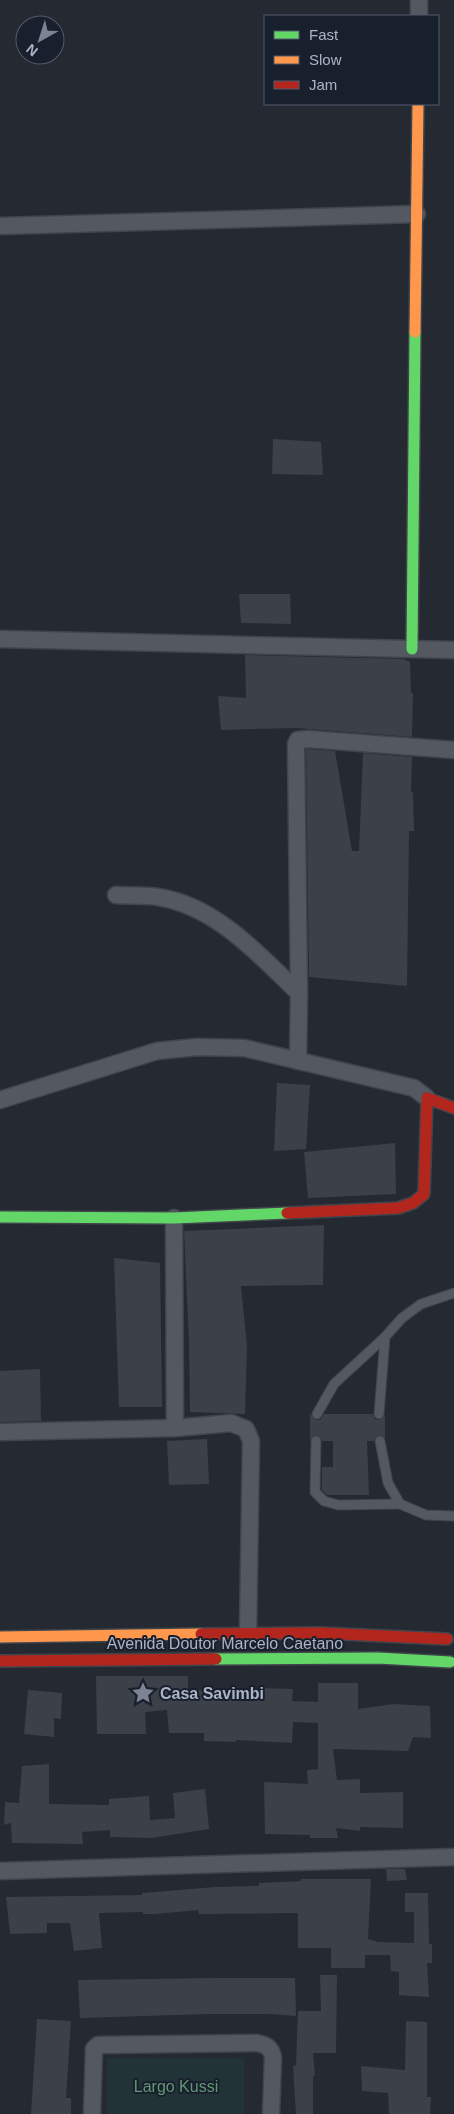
<svg xmlns="http://www.w3.org/2000/svg" width="454" height="2114" viewBox="0 0 454 2114" font-family="Arial,sans-serif">
<style>
.green{fill:#223338}
.building{fill:#3c4048}
.lines{fill:none;stroke-linecap:round;stroke-linejoin:round}
.lane-casing{stroke:#40444b;stroke-width:11}
.street-casing{stroke:#40444b;stroke-width:19}
.fast-casing{stroke:#40444b;stroke-width:14}
.slow-casing{stroke:#40444b;stroke-width:14}
.jam-casing{stroke:#40444b;stroke-width:14}
.lane{stroke:#545860;stroke-width:9}
.street{stroke:#545860;stroke-width:16}
.fast{stroke:#63d668;stroke-width:11}
.slow{stroke:#ff974d;stroke-width:11}
.jam{stroke:#b3261e;stroke-width:11}
.labels{text-anchor:middle;stroke-width:4;stroke-linejoin:round;paint-order:stroke}
.street-label{font-size:16px;fill:#acb4c5;stroke:#181f2d}
.poi-label{font-size:16px;font-weight:bold;fill:#acb4c5;stroke:#181f2d;text-anchor:start}
.park-label{font-size:16px;fill:#639773;stroke:#181f2d}
</style>
<rect width="100%" height="100%" fill="#252932"/>
<rect class="green" x="107" y="2058" width="137" height="56"/>
<g class="building">
<polygon points="273,439 321,442 323,475 272,474"/>
<polygon points="239,594 290,594 291,624 241,623"/>
<polygon points="245,655 403,659 410,662 411,693 413,693 412,737 296,728 221,730 218,696 246,698"/>
<polygon points="306,749 335,751 352,851 359,851 363,753 412,757 411,792 413,792 414,831 409,831 407,986 309,977"/>
<polygon points="277,1083 310,1085 306,1149 274,1151"/>
<polygon points="395,1143 396,1194 308,1198 304,1152"/>
<polygon points="324,1225 323,1285 241,1286 247,1346 245,1414 190,1412 189,1342 184,1231"/>
<polygon points="114,1258 160,1263 162,1407 119,1407"/>
<polygon points="40,1369 41,1421 0,1422 0,1371"/>
<polygon points="310,1414 317,1420 321,1419 324,1414 373,1414 375,1419 379,1420 385,1415 385,1438 379,1435 376,1437 374,1441 367,1441 369,1495 327,1495 322,1490 322,1467 333,1467 333,1441 322,1441 321,1438 317,1435 310,1439"/>
<polygon points="207,1439 209,1484 169,1485 167,1441"/>
<polygon points="96,1676 188,1676 188,1690 260,1692 260,1688 293,1689 292,1701 318,1702 318,1683 358,1683 358,1709 394,1704 430,1706 431,1738 413,1737 408,1751 333,1749 337,1780 360,1779 360,1793 403,1792 403,1828 360,1827 360,1831 336,1828 338,1838 310,1838 310,1835 265,1834 264,1782 308,1784 307,1770 318,1769 318,1723 293,1722 292,1743 236,1740 236,1742 204,1741 204,1733 169,1733 167,1710 145,1712 146,1734 97,1734"/>
<polygon points="28,1690 62,1693 61,1719 54,1718 54,1737 24,1734"/>
<polygon points="49,1764 49,1804 109,1805 109,1799 149,1796 150,1820 175,1818 173,1793 205,1789 209,1829 151,1838 110,1837 110,1830 82,1832 83,1844 12,1843 11,1823 4,1825 5,1802 19,1803 22,1766"/>
<polygon points="386,1869 405,1869 407,1880 387,1881"/>
<polygon points="301,1879 371,1879 368,1939 378,1942 414,1943 414,1912 405,1912 405,1893 428,1893 429,1944 432,1944 432,1963 427,1963 429,1997 399,1995 399,1972 391,1971 390,1955 365,1955 365,1968 331,1968 331,1948 298,1948 298,1913 199,1914 198,1910 155,1914 143,1914 143,1912 99,1913 102,1948 74,1951 70,1923 47,1923 47,1933 10,1934 6,1897 142,1895 142,1893 215,1887 259,1886 259,1883 301,1881"/>
<polygon points="320,1975 337,1975 336,2053 313,2053 315,2075 313,2076 313,2114 296,2114 293,2066 296,2065 298,2011 321,2011"/>
<polygon points="211,1978 295,1978 296,2016 268,2014 209,2014 80,2018 78,1980"/>
<polygon points="37,2019 71,2021 66,2098 71,2098 71,2114 31,2114"/>
<polygon points="406,2021 427,2022 427,2097 431,2097 430,2114 389,2114 388,2093 362,2091 361,2066 405,2070"/>
</g>
<g class="lines">
<defs>
<g id="lane">
<polyline points="317,1414 334,1384 385,1337"/>
<polyline points="379,1414 385,1337 402,1318 421,1304 454,1293"/>
<polyline points="316,1441 315,1492 324,1501 338,1505 400,1504"/>
<polyline points="380,1441 388,1483 400,1504 426,1515 454,1516"/>
</g>
<g id="street">
<polyline points="419,16 419,0"/>
<polyline points="0,226 417,214"/>
<polyline points="0,639 454,650"/>
<path d="M116 895C130 896 145 895 158 897 216 906 258 954 299 993"/>
<polyline points="298,1061 299,993 296,744 298,740 308,739 454,750"/>
<polyline points="0,1100 157,1051 197,1047 244,1048 414,1088 427,1098"/>
<polyline points="174,1218 175,1428"/>
<polyline points="0,1432 175,1428 231,1423 246,1429 251,1441 248,1633"/>
<polyline points="0,1871 454,1857"/>
<path d="M92 2114 94 2049 98 2045 257 2043C266 2045 271 2047 273 2057L271 2114"/>
</g>
<g id="fast">
<polyline points="412,649 415,332"/>
<polyline points="0,1217 174,1218 287,1213"/>
<polyline points="216,1659 378,1658 450,1662"/>
</g>
<g id="slow">
<polyline points="415,332 418,104"/>
<polyline points="0,1637 201,1634"/>
</g>
<g id="jam">
<polyline points="287,1213 398,1208 413,1203 424,1194 427,1098 454,1108"/>
<polyline points="201,1634 321,1633 447,1639"/>
<polyline points="0,1661 216,1659"/>
</g>
</defs>
<use href="#lane" class="lane-casing"/>
<use href="#street" class="street-casing"/>
<use href="#fast" class="fast-casing"/>
<use href="#slow" class="slow-casing"/>
<use href="#jam" class="jam-casing"/>
<use href="#lane" class="lane"/>
<use href="#street" class="street"/>
<use href="#fast" class="fast"/>
<use href="#slow" class="slow"/>
<use href="#jam" class="jam"/>
</g>
<defs>
<symbol id="sight-bare" viewBox="-9 -9 18 18"><path d="M0-6L1.8-2.2L6-1.7L2.9 1.2L3.7 5.4L0 3.3L-3.7 5.4L-2.9 1.2L-6-1.7L-1.8-2.2Z" fill="#7d8392" stroke="#181f2d" stroke-width="2.5" paint-order="stroke"/></symbol>
</defs>
<g fill-rule="evenodd">
<use href="#sight-bare" x="127" y="1677" width="32" height="32"/>
</g>
<g class="labels">
<g class="street-label">
<text x="225" y="1649">Avenida Doutor Marcelo Caetano</text>
</g>
<g class="poi-label">
<text x="160" y="1699">Casa Savimbi</text>
</g>
<g class="park-label">
<text x="176" y="2092">Largo Kussi</text>
</g>
</g>
<rect x="264" y="15" width="175" height="90" fill="#181f2d" stroke="#535b6a"/>
<rect x="274" y="31" width="25" height="8" fill="#63d668" stroke="#535b6a"/>
<text x="309" y="40" font-size="15" fill="#acb4c5">Fast</text>
<rect x="274" y="56" width="25" height="8" fill="#ff974d" stroke="#535b6a"/>
<text x="309" y="65" font-size="15" fill="#acb4c5">Slow</text>
<rect x="274" y="81" width="25" height="8" fill="#b3261e" stroke="#535b6a"/>
<text x="309" y="90" font-size="15" fill="#acb4c5">Jam</text>
<g transform="translate(40 40) rotate(219)"><circle r="24" fill="#181f2d" stroke="#535b6a"/>
<path d="M0-4L9 19L0 12L-9 19Z" fill="#7d8392"/>
<text y="-8" font-size="14" font-weight="bold" text-anchor="middle" fill="#acb4c5">N</text>
</g>
</svg>
